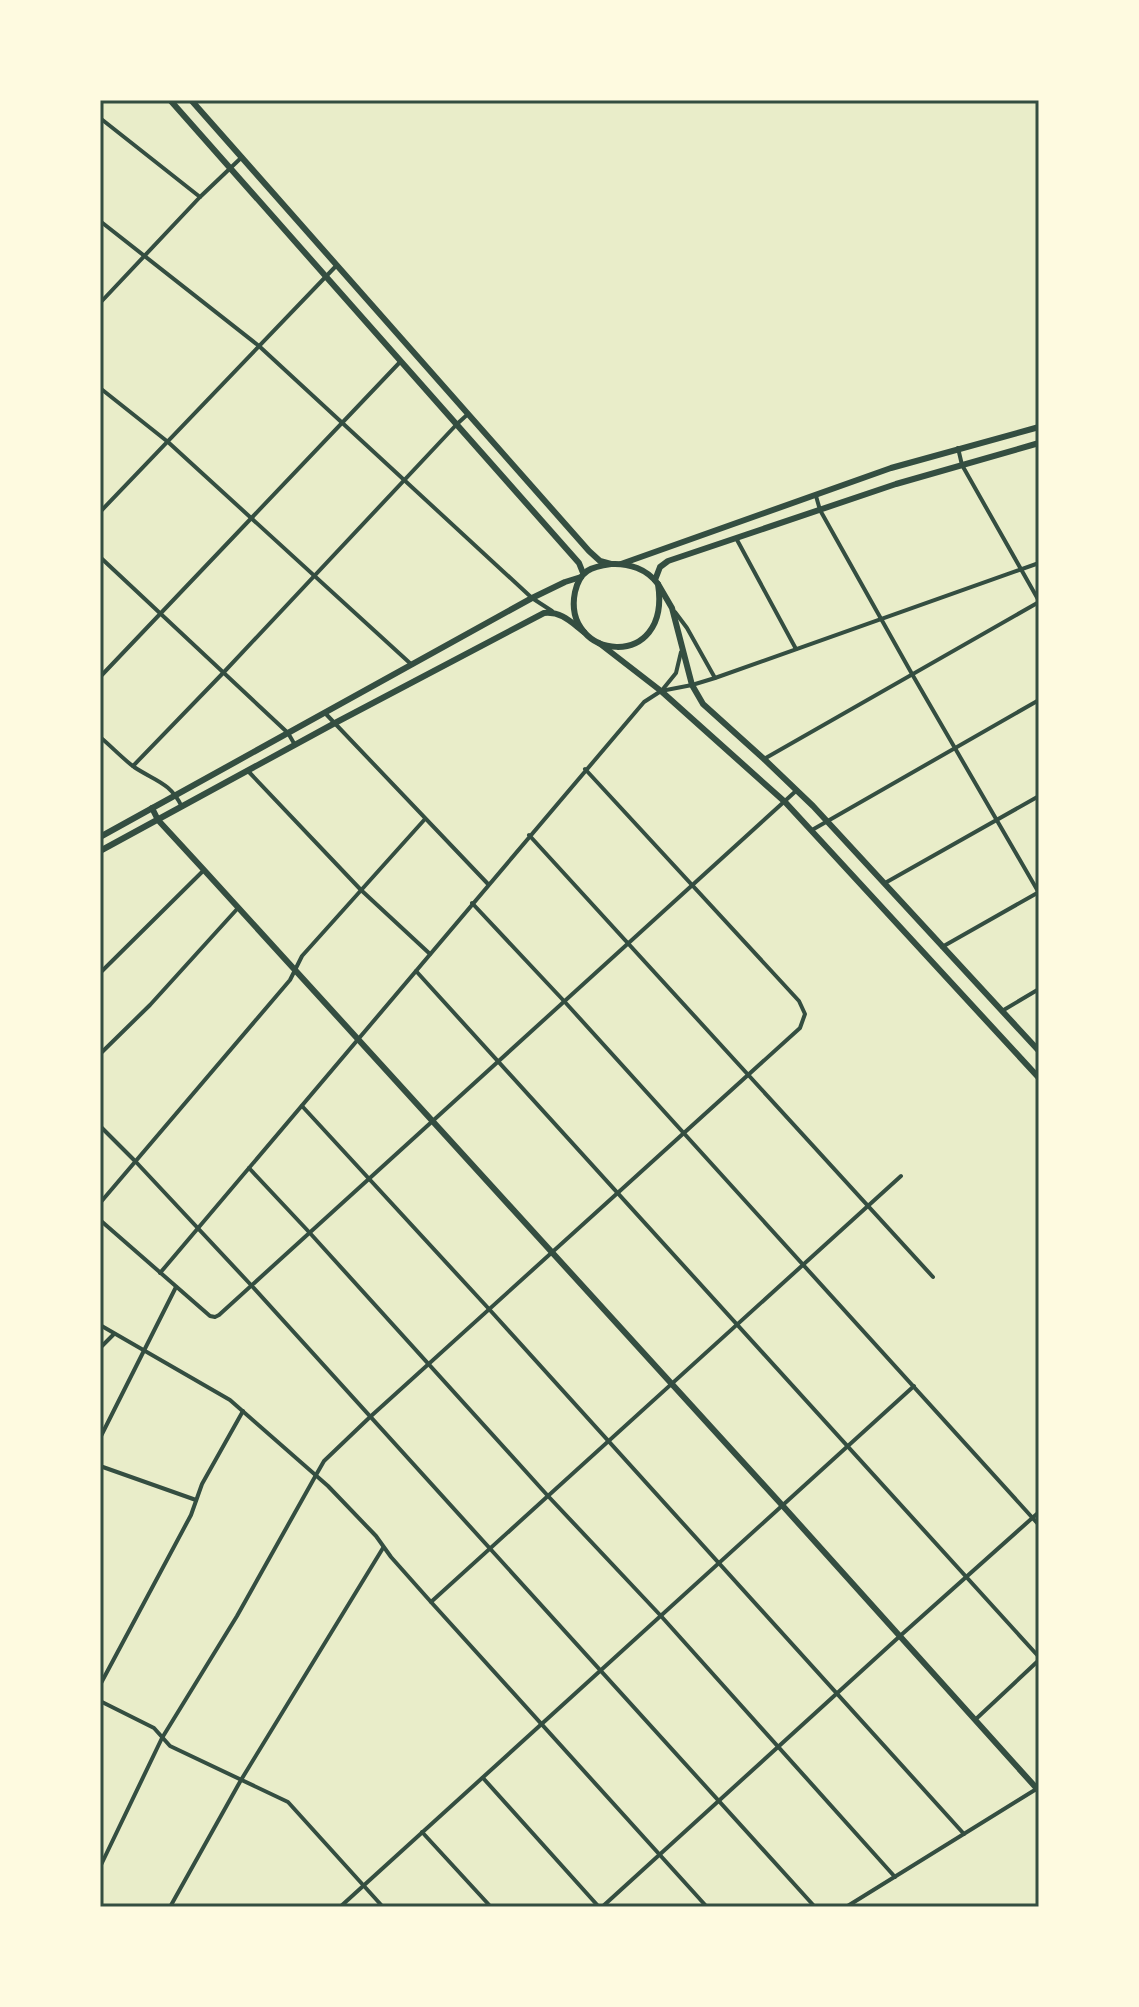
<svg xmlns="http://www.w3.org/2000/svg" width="1139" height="2007" viewBox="0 0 1139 2007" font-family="'Roboto Condensed',sans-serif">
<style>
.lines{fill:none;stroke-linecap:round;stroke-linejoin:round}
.minor{stroke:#344e41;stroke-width:4}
.tertiary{stroke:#344e41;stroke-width:6}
.secondary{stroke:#344e41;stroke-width:6}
.neatline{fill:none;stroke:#344e41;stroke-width:3}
</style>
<rect width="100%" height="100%" fill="#e9edc9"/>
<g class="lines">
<g class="minor">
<polyline points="100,118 200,197"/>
<polyline points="100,221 259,346 532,598 552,611"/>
<polyline points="100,303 200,197 242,157"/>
<polyline points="100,388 168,442 412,665"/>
<polyline points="958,448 962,465 1039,601"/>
<polyline points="816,496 820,510 912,674 1039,893"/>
<polyline points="100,512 336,266"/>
<polyline points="736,538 796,649"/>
<polyline points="100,557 288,733 295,745"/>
<polyline points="675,612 687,628 715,678"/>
<polyline points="100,677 401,361"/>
<polyline points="663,689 676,673 681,652"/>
<polyline points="325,713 488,884"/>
<path d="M100 737C111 746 122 758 134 767 155 781 170 782 182 807"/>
<polyline points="764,759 1039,602"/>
<polyline points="133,766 224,672 457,424 468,414"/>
<polyline points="248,771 361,890 430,954"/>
<polyline points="812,830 1039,700"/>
<polyline points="529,835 933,1277"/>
<polyline points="885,883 1039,796"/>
<polyline points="472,903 564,1001 1039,1525"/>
<polyline points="942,947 1039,892"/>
<polyline points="416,971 1039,1657"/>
<polyline points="100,973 204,870"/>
<polyline points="1002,1011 1039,989"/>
<polyline points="100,1054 150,1005 238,908"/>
<polyline points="302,1106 489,1309 964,1834"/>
<polyline points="100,1126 136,1162 251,1285 815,1907"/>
<polyline points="249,1168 309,1232 548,1496 661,1616 895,1877"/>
<polyline points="100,1203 290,980 302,956 425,819"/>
<polyline points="100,1220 210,1316 215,1317 219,1315 797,790"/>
<polyline points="160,1273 644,702 661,691 692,685 715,678 1039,563"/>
<polyline points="100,1325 230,1400 328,1486 376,1536 391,1557 431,1602 707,1907"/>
<polyline points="100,1348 114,1334"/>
<polyline points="100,1438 176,1287"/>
<polyline points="100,1466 196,1500"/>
<polyline points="431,1602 901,1176"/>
<polyline points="100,1685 191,1515 202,1484 243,1411"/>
<polyline points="100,1701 154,1728 170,1746 288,1802 383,1907"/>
<polyline points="976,1719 1039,1660"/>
<polyline points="483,1778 599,1907"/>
<polyline points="422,1832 491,1907"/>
<polyline points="100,1867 162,1738 237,1616 316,1475 324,1461 370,1417 800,1028 805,1014 799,1001 585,769"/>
<polyline points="170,1907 241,1780 383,1548"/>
<polyline points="340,1907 914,1386"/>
<polyline points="602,1907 900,1636 1039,1512"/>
<polyline points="846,1907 1038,1788"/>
</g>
<g class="tertiary">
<polyline points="621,564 891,468 1039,427"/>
<polyline points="655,580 660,567 668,561 896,484 1039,443"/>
<polyline points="152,808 158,820 204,870 782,1505 1039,1791"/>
</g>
<g class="secondary">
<polyline points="170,100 579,563 583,573"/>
<polyline points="191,100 589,551 600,561 611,564"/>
<path d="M611 564C629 563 647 569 658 584 672 673 561 660 575 592 580 570 591 567 611 564Z"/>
<polyline points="658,584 672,608 692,685 703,704 764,759 813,806 1039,1051"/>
<polyline points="599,643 661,691 785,802 1039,1078"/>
<polyline points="100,837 532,598 565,582 581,577"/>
<path d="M100 851 335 723 544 613C561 611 571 622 584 632"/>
</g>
</g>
<rect width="1139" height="2007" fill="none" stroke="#fefae0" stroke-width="204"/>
<rect x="102" y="102" width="935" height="1803" class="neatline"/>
</svg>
